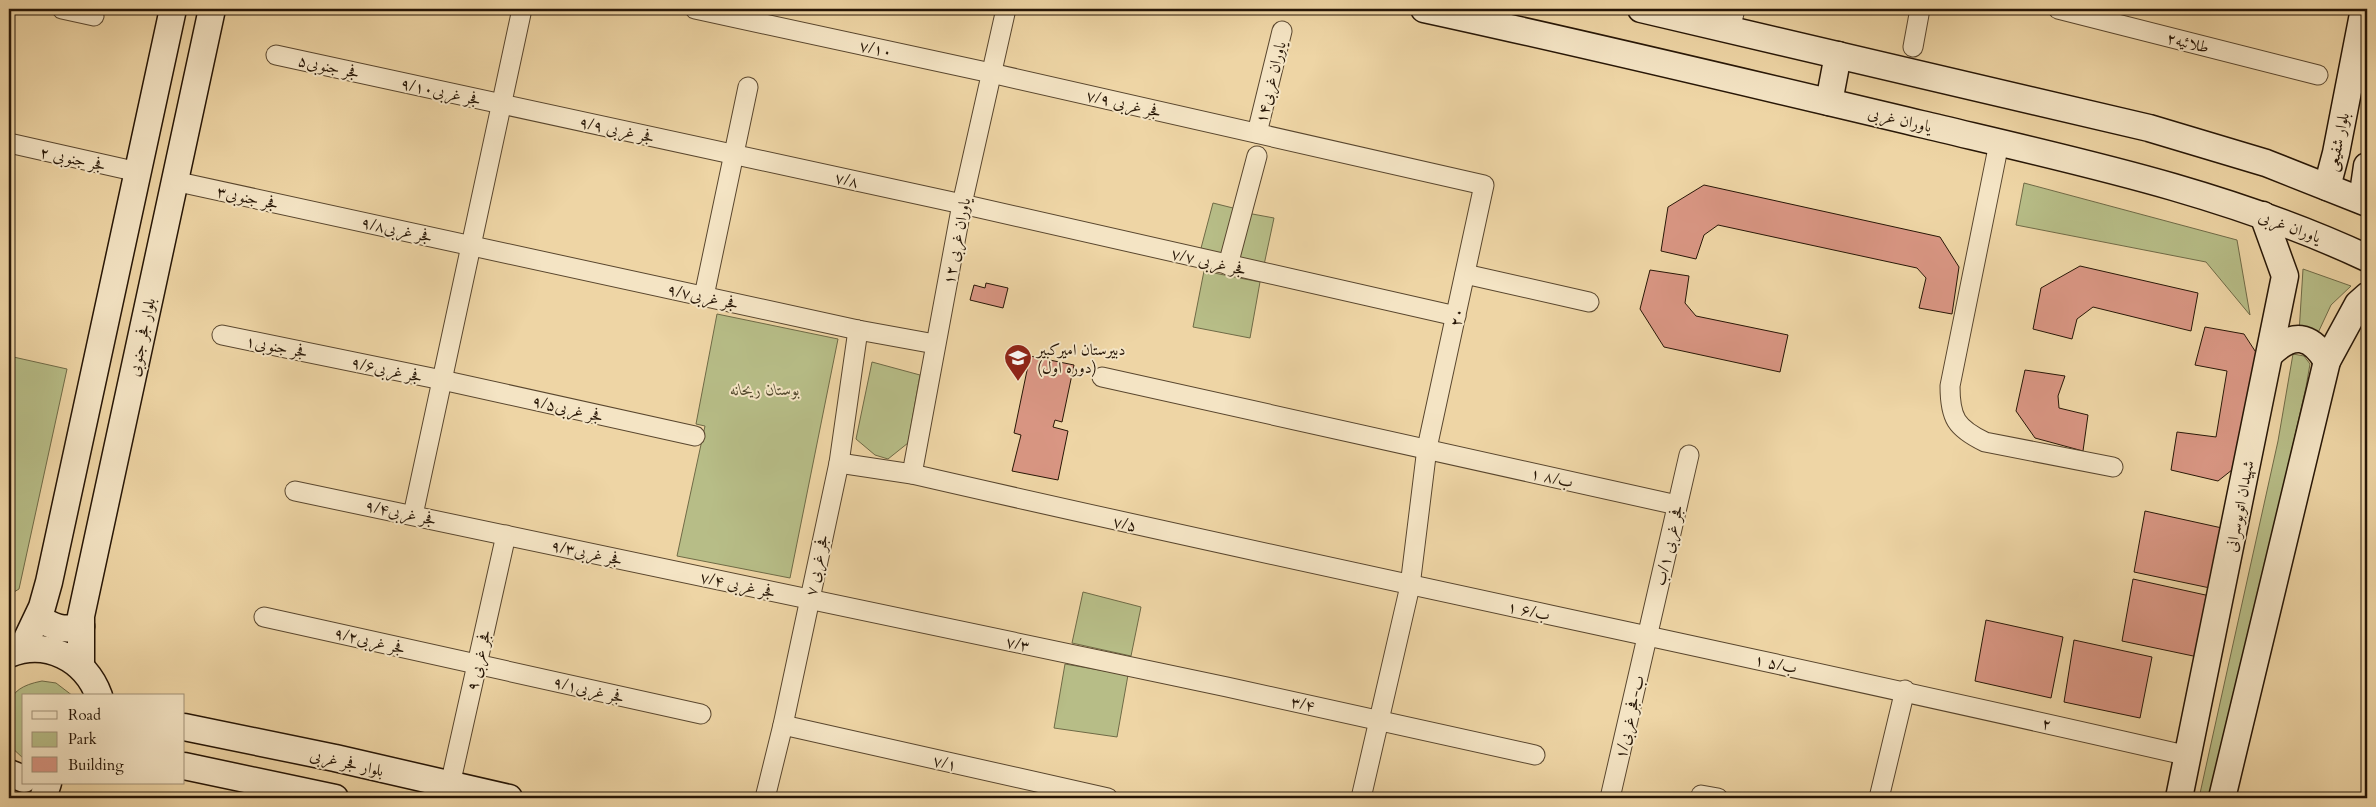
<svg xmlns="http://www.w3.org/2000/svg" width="2376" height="807" viewBox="0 0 2376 807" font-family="Cardo,Amiri,serif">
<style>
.green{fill:#b7bd87;stroke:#6f6a46}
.building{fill:#d99683;stroke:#271606}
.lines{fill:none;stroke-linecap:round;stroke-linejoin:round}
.street-casing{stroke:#59462e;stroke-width:21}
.secondary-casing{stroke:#271606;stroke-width:29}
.street{stroke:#f4e4c4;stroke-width:19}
.secondary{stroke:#f4e4c4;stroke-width:26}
.labels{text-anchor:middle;stroke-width:4;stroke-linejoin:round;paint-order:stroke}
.street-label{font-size:16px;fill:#271606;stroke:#f4e4c4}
.poi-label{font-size:16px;fill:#271606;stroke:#f4e4c4;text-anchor:start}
.park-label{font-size:16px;font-style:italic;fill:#52482d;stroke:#f4e4c4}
</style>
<rect width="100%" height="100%" fill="#eed5a5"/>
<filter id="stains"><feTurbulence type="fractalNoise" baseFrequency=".004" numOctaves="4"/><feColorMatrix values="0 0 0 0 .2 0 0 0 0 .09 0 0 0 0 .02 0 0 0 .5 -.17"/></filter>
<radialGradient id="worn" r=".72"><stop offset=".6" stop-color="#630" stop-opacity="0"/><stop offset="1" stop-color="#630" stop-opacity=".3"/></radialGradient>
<g class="green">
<polygon points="2024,183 2237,240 2250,315 2206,262 2016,225"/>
<polygon points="1213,203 1237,209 1224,258 1200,252"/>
<polygon points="1247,213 1274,218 1264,265 1238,260"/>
<polygon points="2303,269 2351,286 2331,305 2317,335 2299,333"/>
<polygon points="1204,271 1260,282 1250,338 1193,327"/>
<polygon points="717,314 838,339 790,578 677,556 705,426 696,424"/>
<polygon points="2293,354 2304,356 2310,364 2306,387 2213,798 2199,798 2278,441"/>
<polygon points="9,356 67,369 19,589 9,595"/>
<polygon points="872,362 920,375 908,443 888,459 875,455 856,439"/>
<polygon points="1083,592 1141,607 1131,656 1072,643"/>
<polygon points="1065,664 1128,675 1117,737 1054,728"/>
<path d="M42 681 56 683 73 696H24V759L9 745C9 710 0 689 42 681Z"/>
</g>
<g class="building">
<polygon points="1704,185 1940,237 1959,267 1952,314 1919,308 1926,278 1917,268 1718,225 1704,235 1696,259 1661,251 1668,207"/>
<polygon points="2080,266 2198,293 2191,331 2093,307 2077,319 2072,339 2033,329 2041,288"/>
<polygon points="1650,270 1689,276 1685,303 1696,316 1788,335 1780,372 1664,347 1640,309"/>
<polygon points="986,283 1008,288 1003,308 970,300 974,285 985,288"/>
<polygon points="2205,327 2244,334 2257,354 2237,466 2218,481 2171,470 2177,432 2216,437 2227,371 2195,365"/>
<polygon points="1030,356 1074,365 1062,422 1055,420 1053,427 1068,431 1058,480 1012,471 1021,435 1014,433"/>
<polygon points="2025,370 2065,376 2058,396 2059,408 2088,415 2083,451 2035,438 2016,411"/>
<polygon points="2145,511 2222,528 2210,588 2134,572"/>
<polygon points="2133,579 2210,596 2198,657 2122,641"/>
<polygon points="1986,620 2063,637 2051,698 1975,681"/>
<polygon points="2074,640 2152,657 2140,718 2064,702"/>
</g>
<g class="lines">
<defs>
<g id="street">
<polyline points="62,9 94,16"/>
<polyline points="695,9 991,73 1484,185 1427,448 1410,586 1361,798"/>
<polyline points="2058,9 2318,75"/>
<polyline points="1730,30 1735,9"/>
<polyline points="1913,47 1920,9"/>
<polyline points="276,55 962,204 1456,316"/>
<polyline points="1257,133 1282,31"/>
<polyline points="9,143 138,172"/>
<path d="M1999 143 1950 386C1950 418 1956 428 1985 442L2113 467"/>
<polyline points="174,181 858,330 935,344"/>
<polyline points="1228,265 1257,156"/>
<polyline points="1465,274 1589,302"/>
<polyline points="704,296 748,87"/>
<polyline points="222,335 442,380 695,436"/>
<polyline points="1102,377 1677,505"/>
<path d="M839 463 912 474C1337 572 1764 658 2189 756"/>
<polyline points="912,474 962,204 1006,9"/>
<polyline points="295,491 1227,687 1535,755"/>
<polyline points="413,515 522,9"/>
<polyline points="264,617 701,714"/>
<polyline points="783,725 1108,798"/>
<polyline points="450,785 506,535"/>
<polyline points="1701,795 1718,798"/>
<polyline points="765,798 783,725 839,463 858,330"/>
<polyline points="1610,798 1689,455"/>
<polyline points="1879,798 1905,690"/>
</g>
<g id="secondary">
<path d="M1424 9C1590 45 1756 85 1921 124 2072 160 2226 192 2367 258"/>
<polyline points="1641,9 2149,128 2266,163 2367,203"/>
<polyline points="1829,102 1838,55"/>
<polyline points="2327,187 2336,153 2364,9"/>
<polyline points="2362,200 2367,166"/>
<path d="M2270 354C2293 332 2310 334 2327 361"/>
<path d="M38 617C52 627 64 632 81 626"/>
<polyline points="22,649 42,607 49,582 173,9"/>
<path d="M9 654C46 639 85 658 99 696"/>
<polyline points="81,666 81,616 212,9"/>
<polyline points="184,727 335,758 509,798"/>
<polyline points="184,766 335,798"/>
<polyline points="9,773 24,779"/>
<polyline points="43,798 48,783"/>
<polyline points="2179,798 2285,276 2263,215"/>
<polyline points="2222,798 2327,361 2358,304 2367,296"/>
</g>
</defs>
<use href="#street" class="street-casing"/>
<use href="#secondary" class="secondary-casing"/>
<use href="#street" class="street"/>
<use href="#secondary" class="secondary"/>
</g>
<defs>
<symbol id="school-pin" viewBox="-11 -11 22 30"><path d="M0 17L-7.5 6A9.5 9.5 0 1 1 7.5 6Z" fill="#8f2418" stroke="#f4e4c4"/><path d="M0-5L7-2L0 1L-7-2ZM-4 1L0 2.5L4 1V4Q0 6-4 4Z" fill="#fff"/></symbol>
</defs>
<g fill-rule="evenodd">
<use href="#school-pin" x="1002" y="342" width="32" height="43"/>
</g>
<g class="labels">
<g class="street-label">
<text transform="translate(2188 42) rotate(14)" y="6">طلائیه۲</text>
<text transform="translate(876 48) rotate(12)" y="6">۷/۱۰</text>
<text transform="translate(329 66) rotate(12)" y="6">فجر جنوبی۵</text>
<text transform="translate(1270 82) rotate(-76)" y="6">یاوران غربی۱۴</text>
<text transform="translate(441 91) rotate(12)" y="6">فجر غربی۹/۱۰</text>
<text transform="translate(1124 103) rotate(13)" y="6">۷/۹ فجر غربی</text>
<text transform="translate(1900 119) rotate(13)" y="6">یاوران غربی</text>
<text transform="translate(617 129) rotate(12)" y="6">۹/۹ فجر غربی</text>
<text transform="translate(2337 142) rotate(-78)" y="6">بلوار شفیعی</text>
<text transform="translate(73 158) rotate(12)" y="6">۲ فجر جنوبی</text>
<text transform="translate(847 179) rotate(12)" y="6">۷/۸</text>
<text transform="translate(248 197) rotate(12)" y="6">فجر جنوبی۳</text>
<text transform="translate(2290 226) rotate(20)" y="6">یاوران غربی</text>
<text transform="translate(397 229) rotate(12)" y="6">فجر غربی۹/۸</text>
<text transform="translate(956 241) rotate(-79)" y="6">۱۲ یاوران غربی</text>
<text transform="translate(1209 261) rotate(13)" y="6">۷/۷ فجر غربی</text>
<text transform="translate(703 296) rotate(12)" y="6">فجر غربی۹/۷</text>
<text transform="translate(1456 317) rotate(-78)" y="6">۲۰</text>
<text transform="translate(141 337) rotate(-78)" y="6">بلوار فجر جنوبی</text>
<text transform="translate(277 346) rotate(11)" y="6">فجر جنوبی۱</text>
<text transform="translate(387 369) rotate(12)" y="6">فجر غربی۹/۶</text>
<text transform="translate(568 408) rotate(13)" y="6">فجر غربی۹/۵</text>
<text transform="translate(1552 477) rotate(13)" y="6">۱ ب/۸</text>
<text transform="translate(2239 506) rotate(-79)" y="6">شهیدان اتوبوسرانی</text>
<text transform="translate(401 512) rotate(12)" y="6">فجر غربی۹/۴</text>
<text transform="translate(1125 523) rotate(12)" y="6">۷/۵</text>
<text transform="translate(1668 545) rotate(-77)" y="6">فجر غربی ۱/ب</text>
<text transform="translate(587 552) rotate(12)" y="6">فجر غربی۹/۳</text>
<text transform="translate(816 565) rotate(-78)" y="6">۷ فجر غربی</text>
<text transform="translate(738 584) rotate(12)" y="6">۷/۴ فجر غربی</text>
<text transform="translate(1529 610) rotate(12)" y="6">۱ ب/۶</text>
<text transform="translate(370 640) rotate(13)" y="6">فجر غربی۹/۲</text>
<text transform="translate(1018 643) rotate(12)" y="6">۷/۳</text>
<text transform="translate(478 660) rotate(-77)" y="6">۹ فجر غربی</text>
<text transform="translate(1776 663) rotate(12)" y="6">۱ ب/۵</text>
<text transform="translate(589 689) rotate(13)" y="6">فجر غربی۹/۱</text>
<text transform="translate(1303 703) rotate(12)" y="6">۳/۴</text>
<text transform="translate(1629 717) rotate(-77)" y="6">۱/ب-فجر غربی</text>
<text transform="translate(2047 723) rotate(13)" y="6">۲</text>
<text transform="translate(347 762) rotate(13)" y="6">بلوار فجر غربی</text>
<text transform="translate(945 762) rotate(13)" y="6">۷/۱</text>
</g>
<g class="poi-label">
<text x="1037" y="355">دبیرستان امیرکبیر<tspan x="1037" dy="18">(دوره اول)</tspan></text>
</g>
<g class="park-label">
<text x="765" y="395">بوستان ریحانه</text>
</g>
</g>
<rect width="2376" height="807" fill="none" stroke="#eed5a5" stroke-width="30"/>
<rect x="10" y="10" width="2356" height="787" fill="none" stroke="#271606" stroke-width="2.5"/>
<rect x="15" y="15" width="2346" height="777" fill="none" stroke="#271606"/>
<rect x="22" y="694" width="162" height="90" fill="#f4e4c4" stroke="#a29278"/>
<rect x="32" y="711" width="25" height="8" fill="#f4e4c4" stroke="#a29278"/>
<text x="68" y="720" font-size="15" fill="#271606">Road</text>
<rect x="32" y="732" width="25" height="15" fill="#b7bd87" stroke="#a29278"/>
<text x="68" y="744" font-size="15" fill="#271606">Park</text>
<rect x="32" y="757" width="25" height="15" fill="#d99683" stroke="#a29278"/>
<text x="68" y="770" font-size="15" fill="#271606">Building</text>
<rect width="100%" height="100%" filter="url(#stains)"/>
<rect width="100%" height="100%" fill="url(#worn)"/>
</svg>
